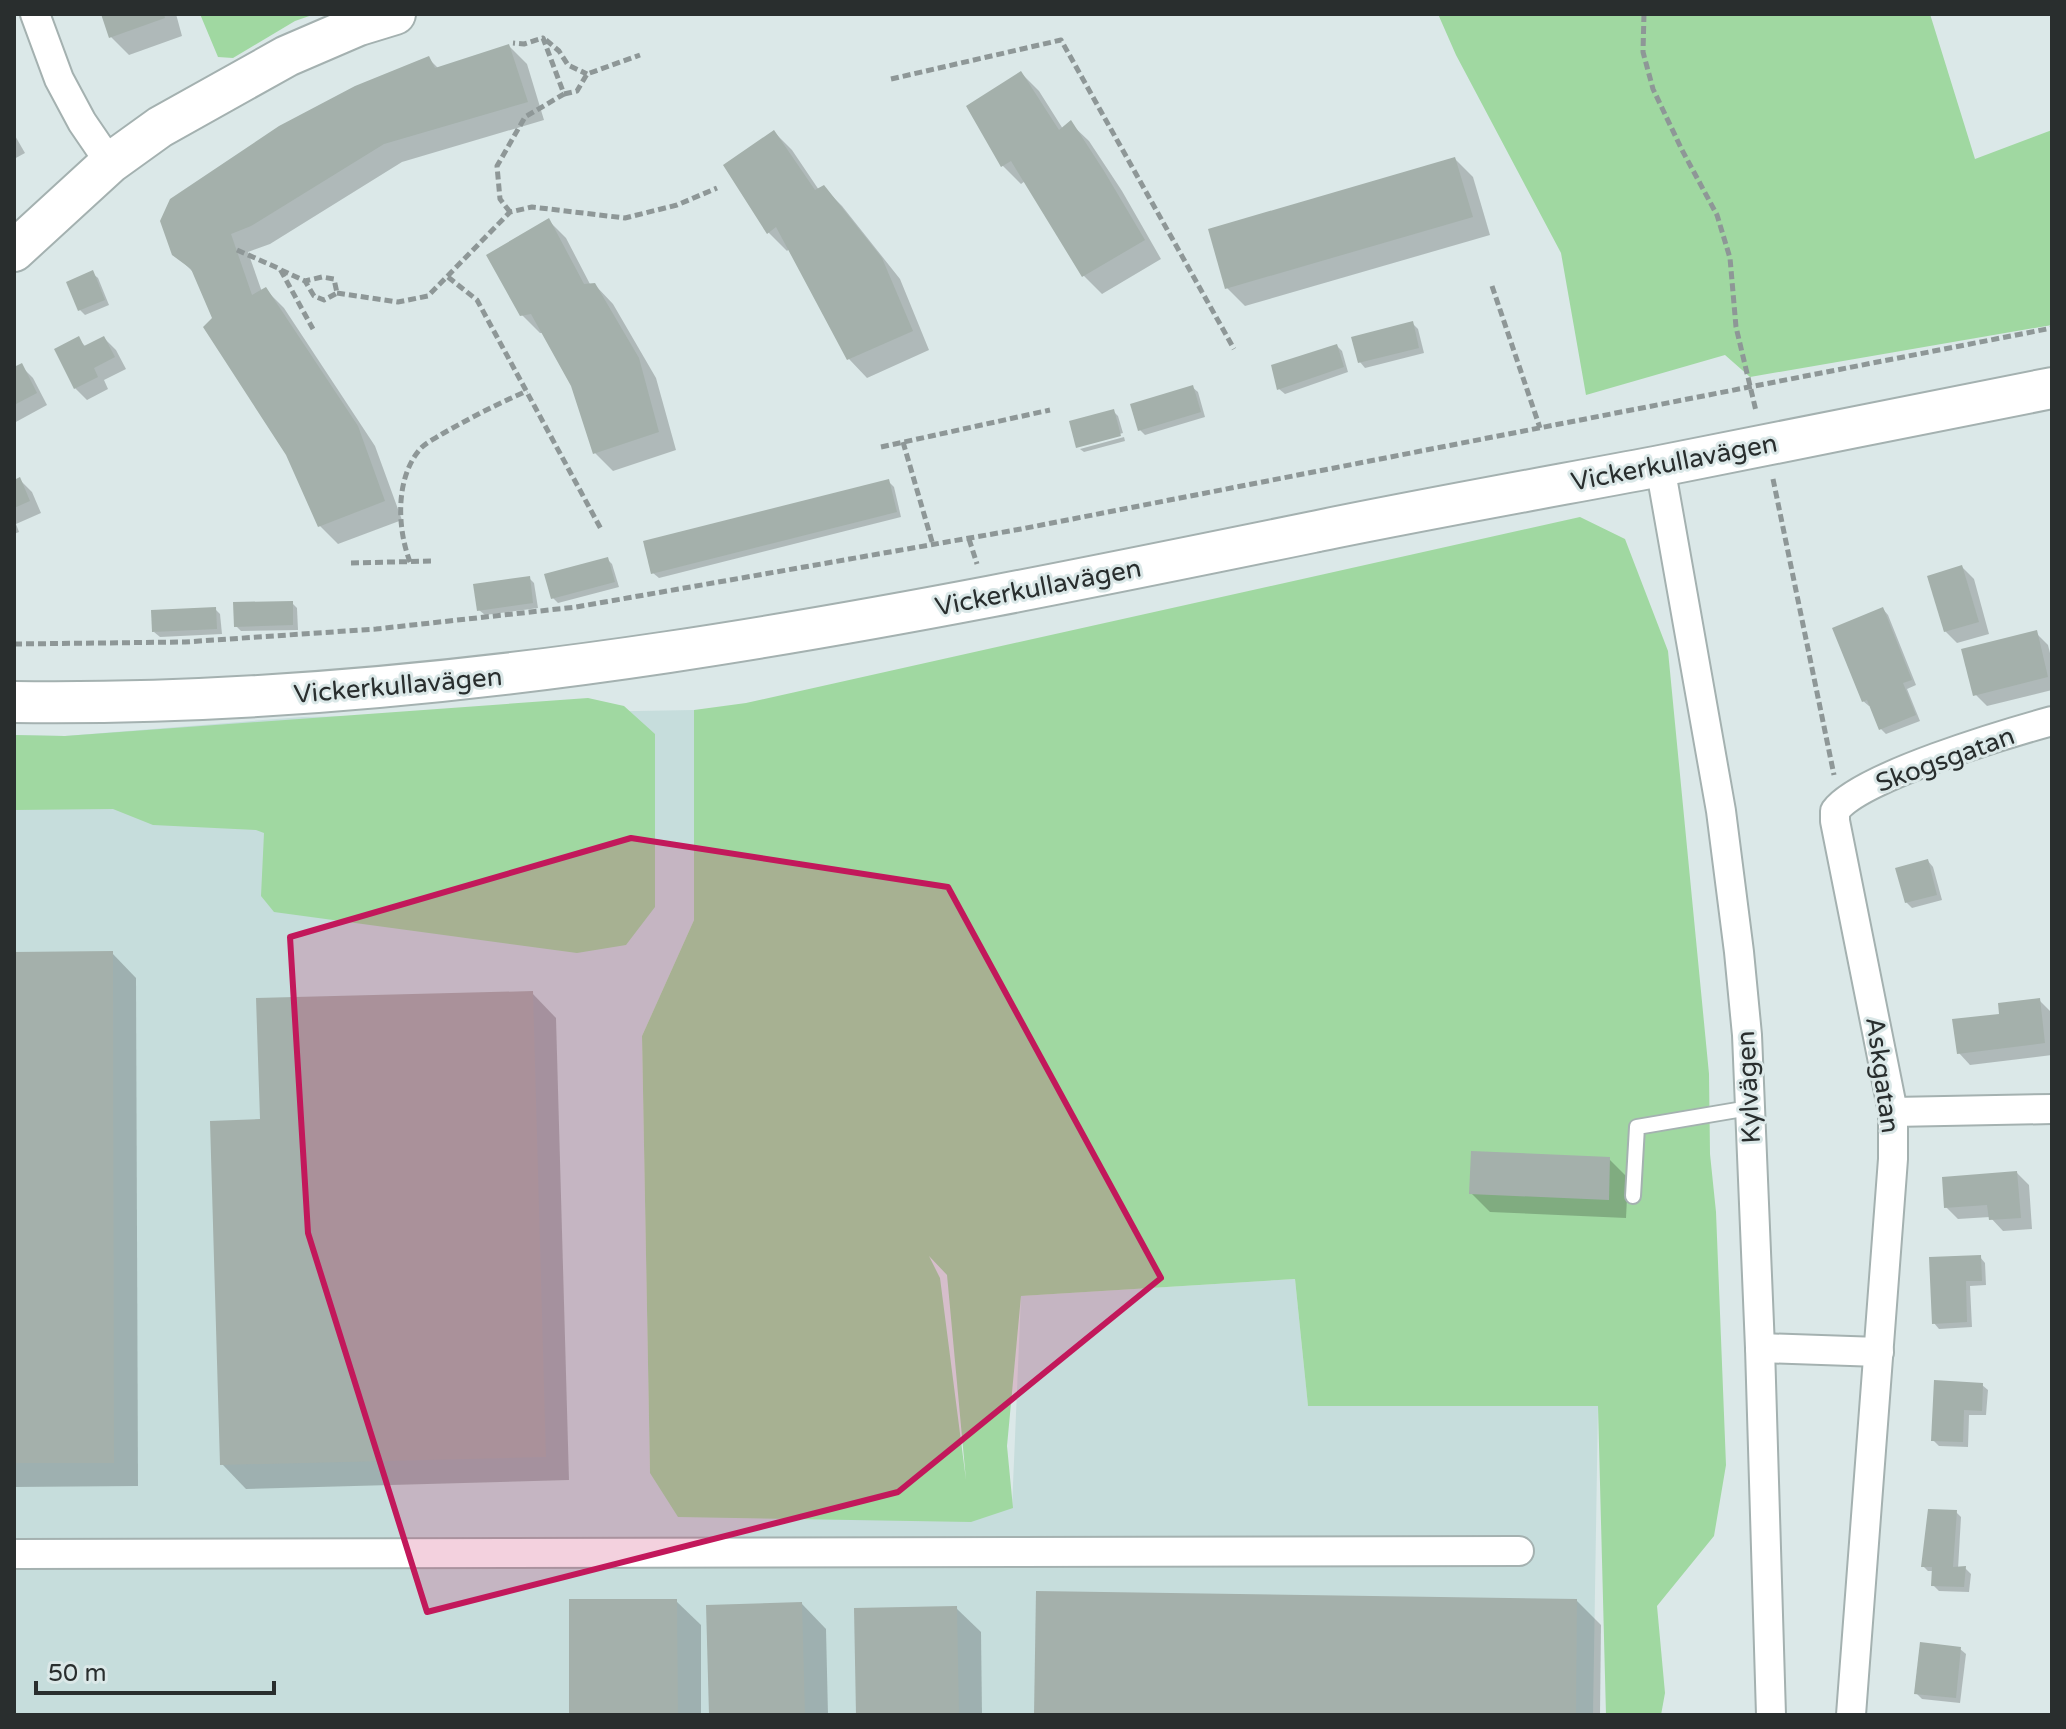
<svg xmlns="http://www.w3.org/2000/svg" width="2066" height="1729" viewBox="0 0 2066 1729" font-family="'Varela Round',sans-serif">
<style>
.built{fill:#c6dddc}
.green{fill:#a0d8a1;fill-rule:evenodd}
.shadow{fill:#0003}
.building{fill:#a4b0ab}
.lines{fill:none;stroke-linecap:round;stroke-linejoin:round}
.lane-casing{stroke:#a4b1b0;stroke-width:18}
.street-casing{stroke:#a4b1b0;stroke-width:32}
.secondary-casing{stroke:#a4b1b0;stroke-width:44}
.path{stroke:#8e9797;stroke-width:5;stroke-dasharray:8 4;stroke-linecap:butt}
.lane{stroke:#fff;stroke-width:14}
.street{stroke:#fff;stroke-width:28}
.secondary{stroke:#fff;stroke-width:40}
.marked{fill:#c2185b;fill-opacity:0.2;stroke:#c2185b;stroke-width:6;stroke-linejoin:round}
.labels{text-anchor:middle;stroke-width:6;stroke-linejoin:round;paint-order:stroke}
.street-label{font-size:26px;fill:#292e2e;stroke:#dbe8e8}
</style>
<rect width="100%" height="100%" fill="#dbe8e8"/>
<polygon class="built" points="694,710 694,920 642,1036 650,1473 1012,1508 1021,1296 1295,1279 1308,1406 1598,1405 1593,1715 14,1715 14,735 65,736 302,717"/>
<g class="green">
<polygon points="200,14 315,14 295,21 233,58 218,57"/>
<polygon points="1438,14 1930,14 1975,159 2052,130 2052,325 1750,377 1725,355 1586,395 1561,253 1456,55"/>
<path d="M1580 517 1625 539 1668 651 1709 1074 1710 1154 1716 1212 1726 1465 1714 1536 1657 1606 1665 1693 1661 1715H1606L1598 1406H1308L1295 1279 1021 1296 1007 1446 1013 1508 971 1522 678 1517 650 1473 642 1036 694 920V710L746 703ZM929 1256 947 1275 966 1480 940 1278Z"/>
<polygon points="588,698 624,706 655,734 655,907 626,945 577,953 274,912 261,896 264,833 256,830 153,825 113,809 14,810 14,735 65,736"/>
</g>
<g class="shadow">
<polygon points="103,14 176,14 182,36 129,55 111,37"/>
<polygon points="509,46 527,64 544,120 402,162 270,244 248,252 262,292 266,290 284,308 375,446 402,520 338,544 320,526 288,454 215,318 195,274 174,253 429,59 439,69"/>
<polygon points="1021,73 1039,91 1063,129 1070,123 1089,141 1122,191 1161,259 1102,294 1084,276 1025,181 1021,184 1002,165"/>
<polygon points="774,132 792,150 819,190 824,188 842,206 900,279 929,350 867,378 849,359 790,248 787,251 769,233 726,166"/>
<polygon points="14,134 25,153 14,159"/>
<polygon points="1455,159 1473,177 1490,235 1245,306 1227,288"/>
<polygon points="548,220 566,238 591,286 595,285 613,304 656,378 676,450 613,471 595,453 573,385 543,333 540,333 522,315"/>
<polygon points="92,273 98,278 109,305 85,315 80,310"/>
<polygon points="1412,323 1418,329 1424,353 1365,368 1360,362"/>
<polygon points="104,338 116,350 126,369 104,380 108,389 87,400 75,388 78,339 86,347"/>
<polygon points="1337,346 1342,351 1348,372 1285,394 1279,389"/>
<polygon points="21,366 33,378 47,405 14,423 14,370"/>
<polygon points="1192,387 1198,392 1205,417 1145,435 1140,430"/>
<polygon points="1113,411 1118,416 1123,433 1079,445 1079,447 1072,422"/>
<polygon points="1124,437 1125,441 1084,452 1080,449"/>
<polygon points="20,480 32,492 41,513 16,524 19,532 14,534 14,482"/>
<polygon points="888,481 894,487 901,517 659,578 653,573"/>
<polygon points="607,559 612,564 619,587 558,603 553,598"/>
<polygon points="1962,567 1974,579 1989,634 1957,643 1945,631"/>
<polygon points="529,578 534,583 538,608 485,615 479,610"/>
<polygon points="292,603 297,608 298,630 241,631 236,626"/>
<polygon points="215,609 220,614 222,634 160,637 154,632"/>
<polygon points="1883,609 1888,615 1916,685 1907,689 1920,721 1886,734 1881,729 1871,705 1869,706 1863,701"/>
<polygon points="2036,633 2048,645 2052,661 2052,690 1987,706 1975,694"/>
<polygon points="1928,861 1933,867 1942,900 1912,908 1906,902"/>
<polygon points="112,953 136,978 138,1486 14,1487 14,954"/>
<polygon points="532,993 556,1018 569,1480 246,1489 222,1464 262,1121"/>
<polygon points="2039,1000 2051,1012 2052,1055 1970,1065 1959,1053 2002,1016"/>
<polygon points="1609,1159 1628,1178 1626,1218 1490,1212 1472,1194"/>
<polygon points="2017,1173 2029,1185 2032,1229 2003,1231 1990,1217 1958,1219 1946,1207"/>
<polygon points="1980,1257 1985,1263 1986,1285 1970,1286 1972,1327 1939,1329 1934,1323"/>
<polygon points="1982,1385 1988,1390 1986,1415 1969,1415 1968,1447 1939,1446 1933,1440"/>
<polygon points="1956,1512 1961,1517 1958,1569 1965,1568 1971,1574 1969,1592 1939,1591 1933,1585 1934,1571 1928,1571 1923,1566"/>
<polygon points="676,1601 701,1625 701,1715 571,1715"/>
<polygon points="1577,1601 1601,1625 1600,1715 1036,1715"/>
<polygon points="802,1604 826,1629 828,1715 711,1715"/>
<polygon points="956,1608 981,1632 982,1715 858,1715"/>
<polygon points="1960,1649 1966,1654 1960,1703 1922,1699 1916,1693"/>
</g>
<g class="building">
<polygon points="101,14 164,14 165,18 109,38"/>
<polygon points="509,44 528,102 384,144 251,226 231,234 252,295 266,287 358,426 385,501 318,527 286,455 203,327 212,318 191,269 172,255 160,221 170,199 279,126 355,86 429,56 435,68"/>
<polygon points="1021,71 1059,130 1071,120 1104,171 1145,240 1082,277 1011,161 1001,167 966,106"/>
<polygon points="774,130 815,190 824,185 882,258 913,331 847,360 776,227 767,234 723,165"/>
<polygon points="1455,157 1473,217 1225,289 1208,229"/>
<polygon points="549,218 584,284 595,283 639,358 659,432 593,454 571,386 531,314 520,316 486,255"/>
<polygon points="93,270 105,300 78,311 66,282"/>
<polygon points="1413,321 1419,348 1358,363 1351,337"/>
<polygon points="79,336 84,346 104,336 115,357 94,368 98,377 74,389 54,349"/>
<polygon points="1337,344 1344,367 1277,390 1271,365"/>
<polygon points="22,363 37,393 14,405 14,367"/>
<polygon points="1193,385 1201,412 1138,431 1130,404"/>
<polygon points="1114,409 1121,436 1076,448 1069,421"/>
<polygon points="20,477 30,501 14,508 14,480"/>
<polygon points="889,479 897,512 651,574 643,541"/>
<polygon points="608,557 615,582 551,599 544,574"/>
<polygon points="1962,565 1979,622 1944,632 1927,576"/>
<polygon points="530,576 533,603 477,611 473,584"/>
<polygon points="293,601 293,625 234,627 233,602"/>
<polygon points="216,607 217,629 152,632 151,610"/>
<polygon points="1883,607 1912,680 1903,683 1916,715 1879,730 1867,700 1862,702 1832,628"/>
<polygon points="2037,630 2048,677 1973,696 1961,649"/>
<polygon points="1928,859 1937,895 1905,903 1895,868"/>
<polygon points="113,951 114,1463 14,1463 14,952"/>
<polygon points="533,991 546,1457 220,1465 210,1121 260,1119 256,998"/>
<polygon points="2040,998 2045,1043 1957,1054 1952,1019 1999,1014 1998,1003"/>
<polygon points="1471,1151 1610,1157 1609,1200 1469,1194"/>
<polygon points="2017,1171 2021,1218 1989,1220 1987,1205 1944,1208 1942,1177"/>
<polygon points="1981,1255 1982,1281 1966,1281 1967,1322 1932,1324 1929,1257"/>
<polygon points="1934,1380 1983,1383 1982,1411 1964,1410 1963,1442 1931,1441"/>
<polygon points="1928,1509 1957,1510 1953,1567 1966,1566 1964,1587 1931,1586 1932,1567 1921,1567"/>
<polygon points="1036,1591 1577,1599 1576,1715 1034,1715"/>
<polygon points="569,1599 677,1599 678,1715 569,1715"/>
<polygon points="802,1602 805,1715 709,1715 706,1605"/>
<polygon points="957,1606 959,1715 856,1715 854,1608"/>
<polygon points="1920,1642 1961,1647 1956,1698 1914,1694"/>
</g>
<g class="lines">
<defs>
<polyline id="lane" points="1633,1196 1637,1127 1749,1108"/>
<g id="street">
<polyline points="35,14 59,79 82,122 110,163"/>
<polyline points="1660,466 1721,811 1739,952 1747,1035 1760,1348 1771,1715"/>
<polyline points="1893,1112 2052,1109"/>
<polyline points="1760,1348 1879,1352"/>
<polyline points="14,1554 1519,1551"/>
<path d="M1851 1715 1893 1159V1112L1835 821V811C1859 777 2008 733 2052 721"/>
</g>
<g id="secondary">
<polyline points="14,251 110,163 160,127 287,56 359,25 395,14"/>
<path d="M14 702C455 708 888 619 1318 531 1430 508 1543 488 1655 467 1787 441 1920 414 2052 388"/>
</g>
</defs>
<use href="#lane" class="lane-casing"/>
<use href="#street" class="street-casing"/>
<use href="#secondary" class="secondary-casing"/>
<g class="path">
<polyline points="1644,14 1643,52 1653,89 1682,150 1717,215 1730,258 1736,327 1756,411"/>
<polyline points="546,40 559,51 568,65 587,74"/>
<polyline points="891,79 1061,40 1234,349"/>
<polyline points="564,94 577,91 587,74 640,55"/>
<polyline points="510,212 500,199 497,166 525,117 564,94 543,38 524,44 513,43"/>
<polyline points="237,250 280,269 313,329"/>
<polyline points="281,270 305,281 314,296 324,300 337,293 334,279 322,277 305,281"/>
<polyline points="448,277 477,300 601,529"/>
<polyline points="1492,286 1540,428"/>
<polyline points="337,293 398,302 428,296 510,212 532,207 625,218 677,205 717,188"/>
<polyline points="903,442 933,545"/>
<polyline points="881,447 1050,410"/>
<polyline points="1773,479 1834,775"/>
<polyline points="969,539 977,564"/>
<path d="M410 562C397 528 395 477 421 448 427 442 436 438 442 434 470 418 497 404 527 391"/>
<polyline points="351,563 433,561"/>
<polyline points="14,644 185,642 376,629 576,607 1021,529 2052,328"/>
</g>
<use href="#lane" class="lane"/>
<use href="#street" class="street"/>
<use href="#secondary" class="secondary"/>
</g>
<path class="marked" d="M631 838 948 887 1161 1278 898 1492 427 1612 308 1233 290 937Z"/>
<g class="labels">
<g class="street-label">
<text transform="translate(1674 462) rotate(-11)" y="9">Vickerkullavägen</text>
<text transform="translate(1038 587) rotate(-11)" y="9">Vickerkullavägen</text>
<text transform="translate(398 685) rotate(-5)" y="9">Vickerkullavägen</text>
<text transform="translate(1945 759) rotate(-20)" y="9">Skogsgatan</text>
<text transform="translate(1883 1075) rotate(82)" y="9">Askgatan</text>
<text transform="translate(1748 1087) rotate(-93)" y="9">Kylvägen</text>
</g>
</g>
<rect width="2066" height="1729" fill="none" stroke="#292e2e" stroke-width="32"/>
<path d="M36 1681v12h238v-12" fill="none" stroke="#292e2e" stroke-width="4"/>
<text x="48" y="1681" font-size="24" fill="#292e2e" stroke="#dbe8e8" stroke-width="6" paint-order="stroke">50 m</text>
</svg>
